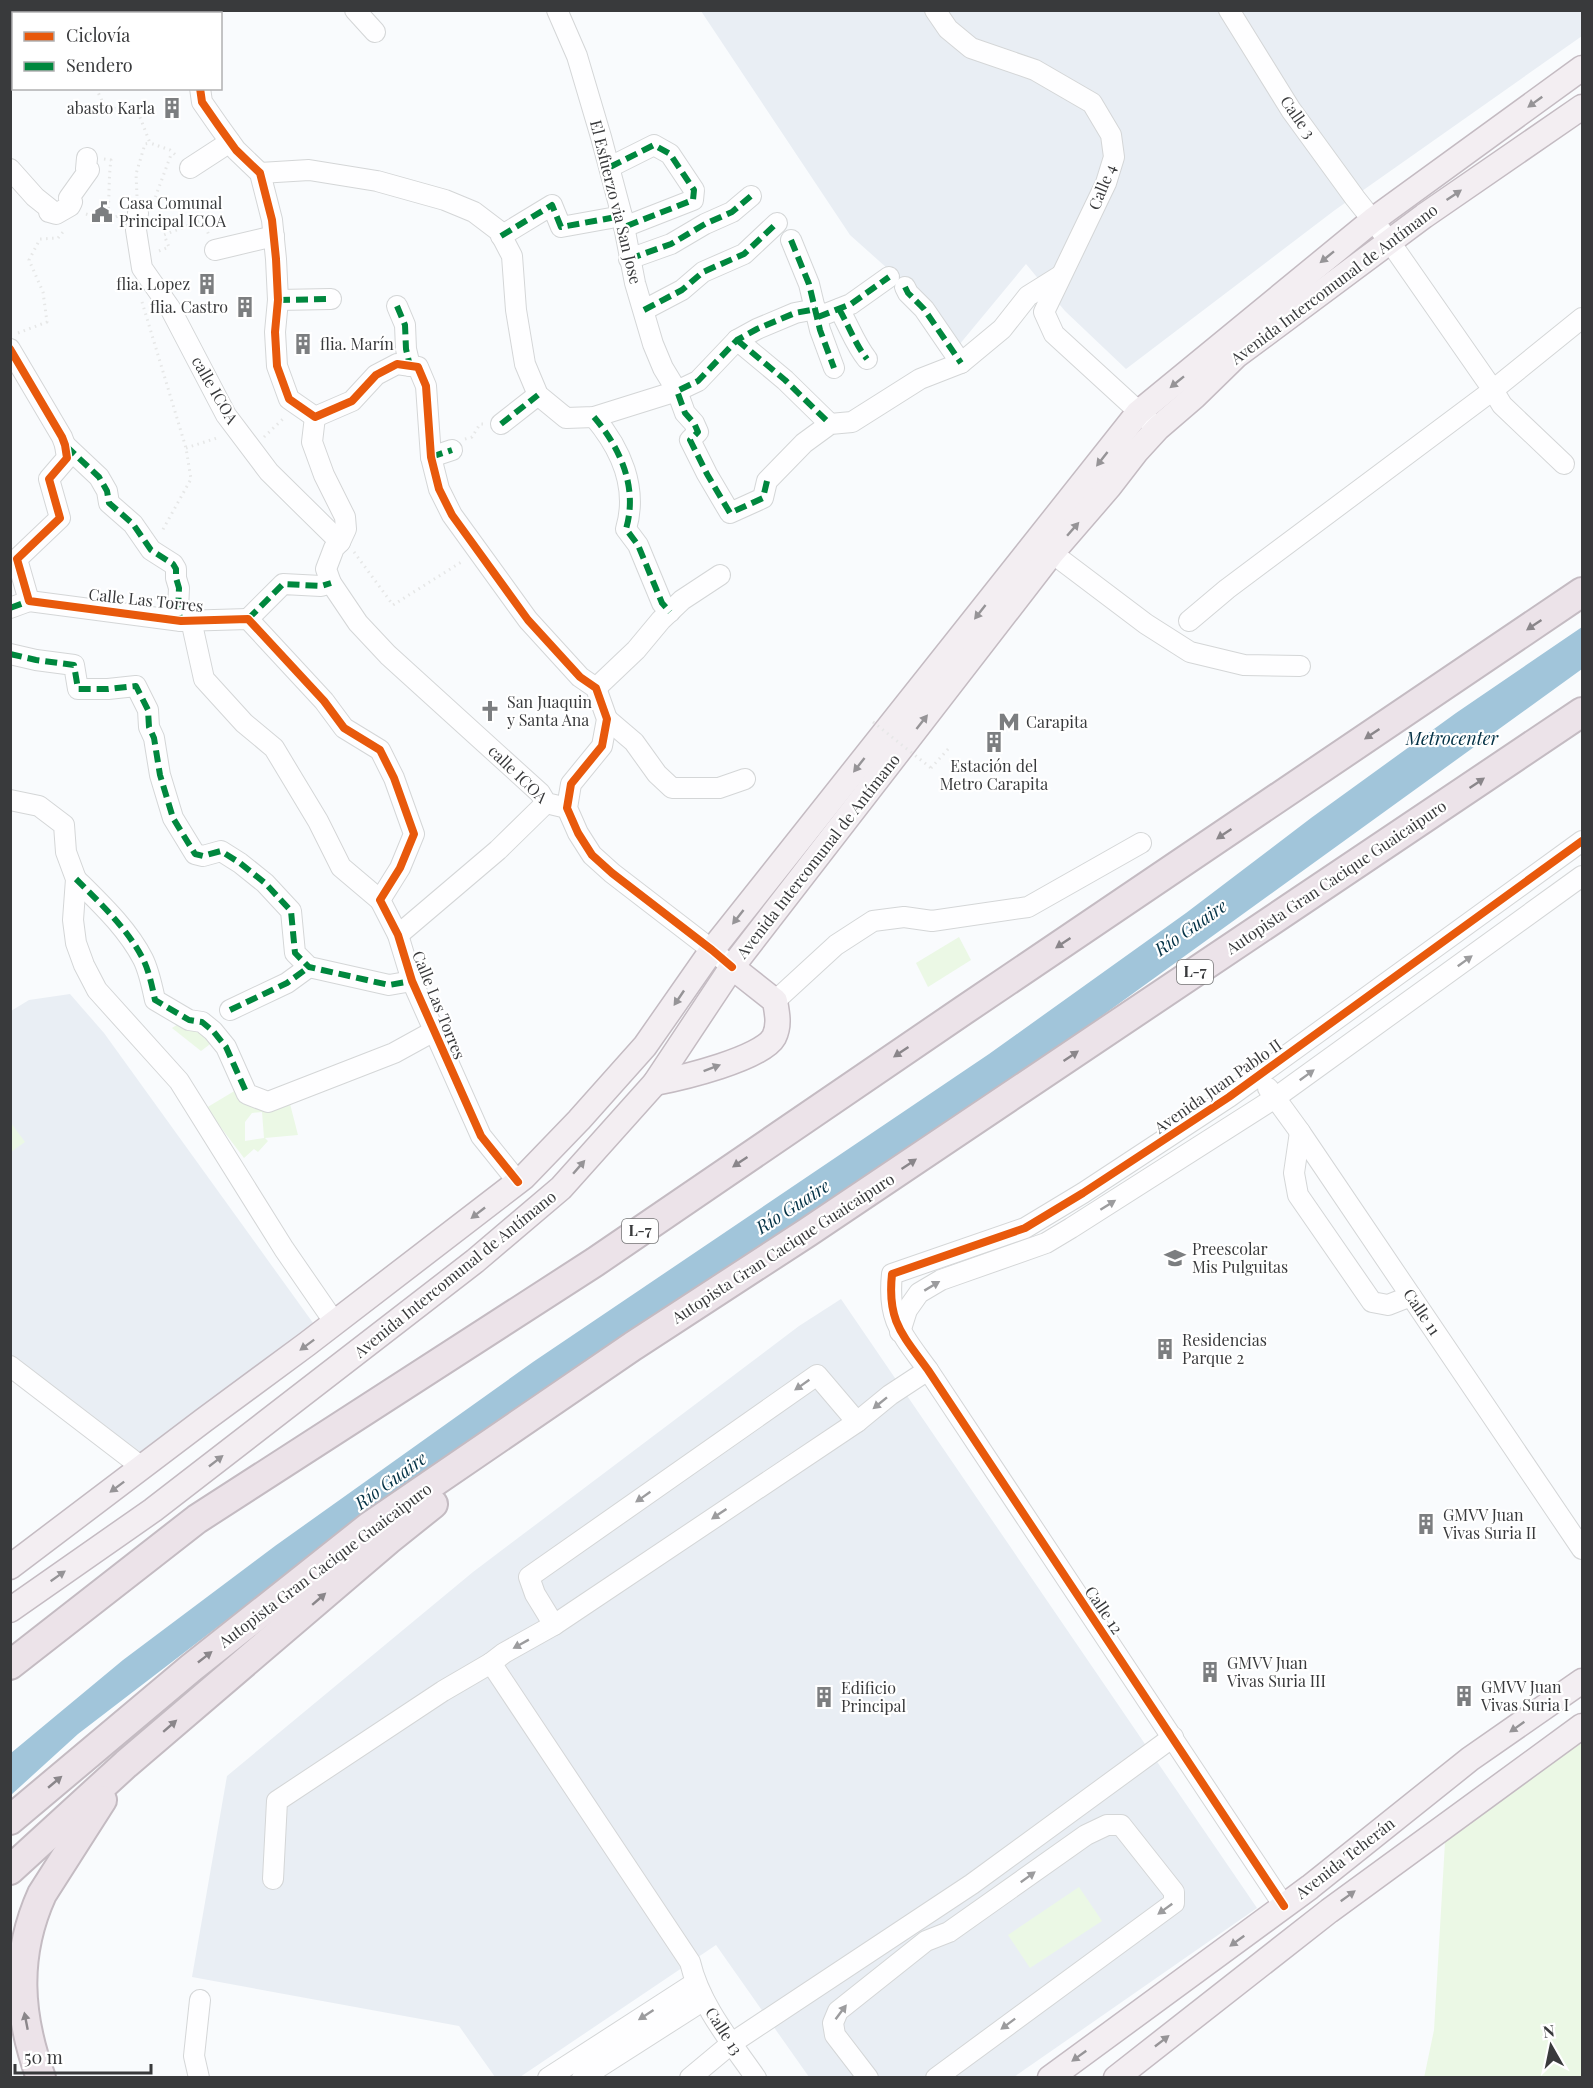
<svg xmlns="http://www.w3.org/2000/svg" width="1593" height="2088" viewBox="0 0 1593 2088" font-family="'Playfair Display',serif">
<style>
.built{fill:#e9eef4}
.green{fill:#ebf8e5;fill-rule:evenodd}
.water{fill:#a1c5da}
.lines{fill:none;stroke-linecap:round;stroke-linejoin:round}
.minor-casing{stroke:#d4d6d7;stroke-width:22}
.major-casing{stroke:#c4bbc2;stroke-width:27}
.highway-casing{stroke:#c4bbc2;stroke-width:32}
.path{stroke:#e6e7e7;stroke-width:3;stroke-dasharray:1.5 4.5;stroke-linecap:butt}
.minor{stroke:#fefeff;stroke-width:20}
.major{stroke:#f3eef2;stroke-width:24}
.highway{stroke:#ece3e9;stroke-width:28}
.path-bridge{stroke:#e6e7e7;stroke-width:3;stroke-dasharray:1.5 4.5;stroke-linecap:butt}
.quiet{stroke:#00873e;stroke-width:6;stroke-dasharray:12 6;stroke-linecap:butt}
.cycleway-casing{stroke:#fff;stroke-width:11}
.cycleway{stroke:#e8590c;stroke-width:8}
.oneway{fill:#969497}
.oneway2{fill:#8a868a}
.oneway3{fill:#9c9c9e}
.labels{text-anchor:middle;stroke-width:4.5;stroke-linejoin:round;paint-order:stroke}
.shield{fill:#fff;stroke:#747576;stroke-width:1.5}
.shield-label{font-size:15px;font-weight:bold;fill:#393a3c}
.poi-label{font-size:16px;fill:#393a3c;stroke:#fff;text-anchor:start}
.street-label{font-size:16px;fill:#393a3c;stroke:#fff}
.water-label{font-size:18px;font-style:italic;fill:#033145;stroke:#fff}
</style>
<rect width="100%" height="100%" fill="#f9fbfd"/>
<g class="built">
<polygon points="1582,10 1582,36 1335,210 1126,369 1065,311 1026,264 959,345 935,311 850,235 701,11"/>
<polygon points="70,994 104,1033 321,1334 143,1468 11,1363 11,1011 29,1000"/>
<polygon points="841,1299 1257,1908 1014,2077 809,2077 716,1945 520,2077 495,2077 459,2026 192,1977 227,1776 473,1572 799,1326"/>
</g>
<g class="green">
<polygon points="959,937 971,960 928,987 916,963"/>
<polygon points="191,1016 218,1038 201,1051 172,1028"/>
<path d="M241 1087 289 1100 298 1135 265 1138 268 1141 258 1152 254 1149 244 1158 206 1108ZM262 1112 264 1138 245 1141V1122L252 1113Z"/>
<polygon points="11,1123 25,1142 11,1152 10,1152"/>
<polygon points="1582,1739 1582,2077 1424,2078 1434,2030 1445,1842 1541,1765"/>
<polygon points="1079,1887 1102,1921 1030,1968 1008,1935"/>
</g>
<polygon class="water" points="1582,627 1582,669 998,1091 536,1400 275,1583 78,1734 11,1795 11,1753 123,1660 275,1546 533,1362 989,1054 1186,913 1311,818 1456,713"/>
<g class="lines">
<defs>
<g id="minor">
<polyline points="192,10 193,14"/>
<polyline points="355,10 375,32"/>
<polyline points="557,10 577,56 601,137 622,216 635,283 653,344 663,368 677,391 685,413 694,423 698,432 690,440 707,474 730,513 763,498 767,481 804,443 830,424 852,422 920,379 961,363 1002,329 1028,296 1060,276"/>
<polyline points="935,10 948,29 971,48 1035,70 1092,103 1111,135 1114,157 1106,183 1044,312 1054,334 1149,421"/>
<polyline points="200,88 202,102 218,125 236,150 260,173 272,220 276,259 278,300 275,332 277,366 289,399 315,417 352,401 376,375 397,364 418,367 426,386 431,457 439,489 452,515 528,620 580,677 596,688 607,719 602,746 571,784 567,808 578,833 592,855 612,873 712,950 732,967"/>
<polyline points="610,167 654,145 670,154 694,190 693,200 624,227"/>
<polyline points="190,168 230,142"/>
<polyline points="10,169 35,197 50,209 49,212 56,214 70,206 72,202 69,198 89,170 86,169 87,158"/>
<polyline points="260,173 309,170 377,181 445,200 474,212 499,231 512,256 516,310 525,364 538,395 566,418 594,417 677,391 698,381 737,340 757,329 795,313 816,309"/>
<polyline points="138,213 136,230 142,268 170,308 226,415 269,472 340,542"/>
<polyline points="501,236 552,205 561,227 622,216"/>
<polyline points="791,240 809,284 820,330 834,368"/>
<polyline points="215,250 274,236"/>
<polyline points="629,259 671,244 705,224 732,212 751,196"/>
<polyline points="905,287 908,293 924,309 961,363"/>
<polyline points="278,300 331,299"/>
<polyline points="397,306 405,325 406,349 410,366"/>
<path d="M839 309C849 326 855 344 867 359"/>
<polyline points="644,310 682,290 703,272 744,254 777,223"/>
<polyline points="818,317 851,304 889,277"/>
<polyline points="737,340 785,380 830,424"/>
<polyline points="10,349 62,437 65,445 67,458 49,479 60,518 17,559 29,601 181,621 248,619 324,701 344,728 380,750 394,778 414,834 400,868 380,900 398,935 412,981 481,1136 518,1182"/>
<polyline points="315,417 312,442 324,475 345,517 346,529 340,542 334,548 326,569 331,583 358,623 388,655 540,793 546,803 567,808"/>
<path d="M594 417C621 449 638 488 626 529L638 545 662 603 670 612"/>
<polyline points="501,424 538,395"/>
<polyline points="65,445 99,477 107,491 109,503 133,524 151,550 173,564 176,569 176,578 179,588 178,610 181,621"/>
<polyline points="431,457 452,450"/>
<polyline points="1564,464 1502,405 1493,390 1582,318"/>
<polyline points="1052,553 1146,624 1190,652 1244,665 1300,666"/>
<polyline points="10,608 29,601"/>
<polyline points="248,619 283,584 321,586 331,583"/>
<polyline points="191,620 204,679 244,723 274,748 318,821 341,867 380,900"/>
<polyline points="1189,621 1227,589 1493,390 1390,242 1355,198 1291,110 1229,10"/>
<polyline points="10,654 36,660 74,665 78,689 108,689 136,686 148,710 149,727 154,738 160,775 173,818 195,854 203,856 221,851 240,863 265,883 291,911 295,953 309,967 389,985 412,981"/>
<polyline points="596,688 636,650 661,620 682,600 720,575"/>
<polyline points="607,719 634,742 657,774 672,788 719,788 745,779"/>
<polyline points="10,800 39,806 64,825 66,852 76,879 73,920 76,943 84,965 97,990 179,1081 284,1249 335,1323"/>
<path d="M76 879C100 903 127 928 143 959 149 971 152 986 155 1000L189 1020 202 1022 213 1031 226 1047 247 1094 268 1102 394 1053 434 1031"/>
<polyline points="398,935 498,850 546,803"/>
<polyline points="775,1001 836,945 873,921 904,917 932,921 1028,907 1141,843"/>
<polyline points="230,1010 287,983 309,967"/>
<polyline points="1268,1088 1300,1132 1582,1549"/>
<polyline points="1300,1132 1294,1173 1298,1195 1372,1302 1388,1305 1411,1296"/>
<polyline points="900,1332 907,1310 919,1293 941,1280 1046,1243 1071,1228 1275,1098 1582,876"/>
<polyline points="10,1366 143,1468"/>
<polyline points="554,1625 535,1594 529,1577 817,1375 857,1422"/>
<polyline points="491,1663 504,1653 554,1625 857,1422 890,1395 928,1370"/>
<path d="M273 1879 277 1801 443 1691 491 1663 690 1962C700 2005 731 2042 756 2078"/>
<path d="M1284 1906 928 1370C902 1334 887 1321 892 1274L1025 1228 1083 1193 1229 1097 1582 841"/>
<polyline points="199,2078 194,2056 200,2000"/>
<polyline points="548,2078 695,1983"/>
<polyline points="582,2078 704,2000"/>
<polyline points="690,2078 732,2043 972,1884 1173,1737"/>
<polyline points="868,2078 835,2035 833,2023 838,2011 926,1941 949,1932 1086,1835 1107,1825 1121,1825 1174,1892 1174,1903 936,2078"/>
</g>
<g id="major">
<path d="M655 1083C681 1078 762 1059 774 1037 780 1025 777 1013 775 1001L732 967"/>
<polyline points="10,1567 204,1420 307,1344 524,1177 579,1120 645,1046 712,950 1138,413 1373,220 1582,68"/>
<polyline points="10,1610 153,1510 475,1261 561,1188 655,1083 732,967 1052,553 1109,487 1136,452 1158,428 1194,397 1236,356 1424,216 1582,107"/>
<polyline points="1050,2078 1310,1887 1470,1759 1582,1681"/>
<polyline points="1116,2078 1329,1911 1582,1726"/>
</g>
<g id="highway">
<polyline points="10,1665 197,1519 595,1262 964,1010 1582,592"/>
<polyline points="10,1820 191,1668 370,1526 633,1346 808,1232 1582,712"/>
<polyline points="10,1870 126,1764 388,1540 433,1504"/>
<path d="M41 2078C18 2015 14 1956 42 1894L102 1800"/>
</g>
</defs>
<use href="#minor" class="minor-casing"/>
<use href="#major" class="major-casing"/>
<use href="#highway" class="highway-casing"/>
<g class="path">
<polyline points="96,88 105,107 138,112 150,143 170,150 178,157"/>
<path d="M104 159 111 160C108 181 110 201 107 221L120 215"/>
<polyline points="137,196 136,174 145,144 150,143"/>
<polyline points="151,201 155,198 172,152"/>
<polyline points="86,214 107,221"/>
<polyline points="159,251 169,247 164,235 202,220 209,235"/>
<polyline points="142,302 186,448 191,479 161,533"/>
<polyline points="18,333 47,322 43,292 29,260 40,239 58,238 63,232"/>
<polyline points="264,437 285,417"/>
<polyline points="465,439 472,437 480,424 484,424"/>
<polyline points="186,448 220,437"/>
<polyline points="354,552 393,605 463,561"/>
<polyline points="931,768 950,747"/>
</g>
<use href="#minor" class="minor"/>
<use href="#major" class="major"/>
<use href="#highway" class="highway"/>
<polyline class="path-bridge" points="873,722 931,768"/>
<g class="quiet">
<polyline points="610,167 654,145 670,154 694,190 693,200 624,227"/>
<polyline points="501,236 552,205 561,227 622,216"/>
<polyline points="791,240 809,284 820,330 834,368"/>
<polyline points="629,259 671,244 705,224 732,212 751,196"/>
<polyline points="905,287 908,293 924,309 961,363"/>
<polyline points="278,300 331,299"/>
<polyline points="397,306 405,325 406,349 410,366"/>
<path d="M839 309C849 326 855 344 867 359"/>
<polyline points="644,310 682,290 703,272 744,254 777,223"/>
<polyline points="818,317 851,304 889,277"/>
<polyline points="737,340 785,380 830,424"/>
<path d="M594 417C621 449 638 488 626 529L638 545 662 603 670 612"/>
<polyline points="501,424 538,395"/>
<polyline points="66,446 99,477 107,491 109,503 133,524 151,550 173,564 176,569 176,578 179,588 178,610 181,621"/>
<polyline points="431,457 452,450"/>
<polyline points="767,481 763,498 730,513 707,474 690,440 698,432 694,423 685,413 677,391 698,381 737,340 757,329 795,313 816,309"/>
<polyline points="10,608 29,601"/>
<polyline points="248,619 283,584 321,586 331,583"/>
<polyline points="10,654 36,660 74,665 78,689 108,689 136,686 148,710 149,727 154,738 160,775 173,818 195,854 203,856 221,851 240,863 265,883 291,911 295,953 309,967 389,985 412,981"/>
<path d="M76 879C100 903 127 928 143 959 149 971 152 986 155 1000L189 1020 202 1022 213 1031 226 1047 247 1094"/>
<polyline points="230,1010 287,983 309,967"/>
</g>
<defs>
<g id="cycleway">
<polyline points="200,88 202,102 218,125 236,150 260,173 272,220 276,259 278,300 275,332 277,366 289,399 315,417 352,401 376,375 397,364 418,367 426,386 431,457 439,489 452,515 528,620 580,677 596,688 607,719 602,746 571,784 567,808 578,833 592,855 612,873 712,950 732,967"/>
<polyline points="10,349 62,437 65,445 67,458 49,479 60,518 17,559 29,601 181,621 248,619 324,701 344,728 380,750 394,778 414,834 400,868 380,900 398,935 412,981 481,1136 518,1182"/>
<path d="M1284 1906 928 1370C902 1334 887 1321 892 1274L1025 1228 1083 1193 1229 1097 1582 841"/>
</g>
</defs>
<use href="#cycleway" class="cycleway-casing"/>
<use href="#cycleway" class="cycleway"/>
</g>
<defs><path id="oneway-solid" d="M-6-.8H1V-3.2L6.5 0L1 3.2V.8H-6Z" transform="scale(1.5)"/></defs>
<g class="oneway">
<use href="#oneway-solid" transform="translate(1535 102) rotate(144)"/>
<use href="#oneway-solid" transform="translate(1454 195) rotate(-34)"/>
<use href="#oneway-solid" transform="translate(1327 257) rotate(141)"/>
<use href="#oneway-solid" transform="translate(1177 382) rotate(141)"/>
<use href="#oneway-solid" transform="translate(1102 459) rotate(128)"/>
<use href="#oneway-solid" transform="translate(1073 529) rotate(-49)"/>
<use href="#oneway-solid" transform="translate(980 612) rotate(128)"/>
<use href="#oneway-solid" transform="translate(922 722) rotate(-52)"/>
<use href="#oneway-solid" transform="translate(859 765) rotate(128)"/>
<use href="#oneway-solid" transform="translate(738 917) rotate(128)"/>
<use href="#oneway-solid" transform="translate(679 998) rotate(124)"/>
<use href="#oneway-solid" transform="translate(712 1068) rotate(-21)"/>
<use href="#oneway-solid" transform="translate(579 1167) rotate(-49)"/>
<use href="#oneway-solid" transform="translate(478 1213) rotate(142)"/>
<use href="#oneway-solid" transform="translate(307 1345) rotate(143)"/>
<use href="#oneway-solid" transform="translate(216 1461) rotate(-38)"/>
<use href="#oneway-solid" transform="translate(117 1487) rotate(143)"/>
<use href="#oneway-solid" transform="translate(58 1576) rotate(-35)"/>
<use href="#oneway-solid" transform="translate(1517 1727) rotate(145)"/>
<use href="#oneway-solid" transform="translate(1348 1896) rotate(-36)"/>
<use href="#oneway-solid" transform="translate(1237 1941) rotate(144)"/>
<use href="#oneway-solid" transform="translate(1162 2041) rotate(-38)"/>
<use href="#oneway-solid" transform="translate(1079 2056) rotate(144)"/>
</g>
<g class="oneway2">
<use href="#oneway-solid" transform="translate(1534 625) rotate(146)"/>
<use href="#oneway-solid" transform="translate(1372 734) rotate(146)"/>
<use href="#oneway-solid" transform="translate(1477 783) rotate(-34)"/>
<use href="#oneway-solid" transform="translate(1224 834) rotate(146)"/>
<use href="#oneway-solid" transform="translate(1063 943) rotate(146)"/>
<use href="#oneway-solid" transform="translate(901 1052) rotate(146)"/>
<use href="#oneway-solid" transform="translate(1071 1056) rotate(-34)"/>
<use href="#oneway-solid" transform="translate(740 1162) rotate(146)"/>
<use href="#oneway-solid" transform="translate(909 1164) rotate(-34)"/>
<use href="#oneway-solid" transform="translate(319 1599) rotate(-41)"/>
<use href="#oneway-solid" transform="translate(205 1657) rotate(-38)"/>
<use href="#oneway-solid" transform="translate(170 1726) rotate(-41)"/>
<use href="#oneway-solid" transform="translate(55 1782) rotate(-40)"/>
<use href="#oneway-solid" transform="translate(26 2021) rotate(-101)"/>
</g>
<g class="oneway3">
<use href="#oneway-solid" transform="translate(1465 961) rotate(-36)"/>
<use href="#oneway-solid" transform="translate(1307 1075) rotate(-36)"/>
<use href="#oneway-solid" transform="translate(1108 1205) rotate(-32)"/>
<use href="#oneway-solid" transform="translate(932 1286) rotate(-31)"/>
<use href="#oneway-solid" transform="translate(802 1385) rotate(145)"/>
<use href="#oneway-solid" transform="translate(880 1403) rotate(141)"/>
<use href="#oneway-solid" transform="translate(643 1497) rotate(145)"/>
<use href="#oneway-solid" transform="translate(719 1514) rotate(146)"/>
<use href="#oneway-solid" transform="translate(521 1644) rotate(151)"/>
<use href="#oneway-solid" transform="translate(1028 1877) rotate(-36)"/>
<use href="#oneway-solid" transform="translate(1165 1909) rotate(144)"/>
<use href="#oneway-solid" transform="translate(841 2012) rotate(-53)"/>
<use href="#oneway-solid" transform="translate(646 2015) rotate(147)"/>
<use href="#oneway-solid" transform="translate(1008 2024) rotate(143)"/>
</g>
<defs>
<symbol id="building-bare" viewBox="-9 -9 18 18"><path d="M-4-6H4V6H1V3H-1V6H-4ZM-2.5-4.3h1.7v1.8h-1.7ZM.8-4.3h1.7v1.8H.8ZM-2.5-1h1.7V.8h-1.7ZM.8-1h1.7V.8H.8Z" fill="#7c7e80" stroke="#fff" stroke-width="2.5" paint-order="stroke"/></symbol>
<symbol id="civic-bare" viewBox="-9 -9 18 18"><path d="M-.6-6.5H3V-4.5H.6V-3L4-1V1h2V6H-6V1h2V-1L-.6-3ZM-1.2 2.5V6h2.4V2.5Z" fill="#7c7e80" stroke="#fff" stroke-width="2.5" paint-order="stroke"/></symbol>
<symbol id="church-bare" viewBox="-9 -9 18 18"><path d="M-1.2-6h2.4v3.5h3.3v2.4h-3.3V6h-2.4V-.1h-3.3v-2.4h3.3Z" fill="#7c7e80" stroke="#fff" stroke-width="2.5" paint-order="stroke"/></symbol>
<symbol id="metro-bare" viewBox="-9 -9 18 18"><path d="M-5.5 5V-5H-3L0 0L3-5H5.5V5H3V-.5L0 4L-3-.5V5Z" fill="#7c7e80" stroke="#fff" stroke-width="2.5" paint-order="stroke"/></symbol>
<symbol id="school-bare" viewBox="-9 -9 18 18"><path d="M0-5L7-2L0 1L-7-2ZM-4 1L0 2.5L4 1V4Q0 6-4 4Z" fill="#7c7e80" stroke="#fff" stroke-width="2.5" paint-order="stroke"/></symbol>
</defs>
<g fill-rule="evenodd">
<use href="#building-bare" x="157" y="93" width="30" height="30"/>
<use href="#civic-bare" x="87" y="197" width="30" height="30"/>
<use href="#building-bare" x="192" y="269" width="30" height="30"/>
<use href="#building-bare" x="230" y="292" width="30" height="30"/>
<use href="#building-bare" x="288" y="329" width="30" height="30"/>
<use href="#church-bare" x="475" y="696" width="30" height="30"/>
<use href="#metro-bare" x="994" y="707" width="30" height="30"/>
<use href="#building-bare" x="979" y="727" width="30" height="30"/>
<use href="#school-bare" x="1160" y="1243" width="30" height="30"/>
<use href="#building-bare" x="1150" y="1334" width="30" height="30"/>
<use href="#building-bare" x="1411" y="1509" width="30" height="30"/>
<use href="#building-bare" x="1195" y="1657" width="30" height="30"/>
<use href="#building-bare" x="1449" y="1681" width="30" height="30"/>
<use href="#building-bare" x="809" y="1682" width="30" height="30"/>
</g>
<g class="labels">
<g class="shield">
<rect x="1177" y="960" width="36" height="24" rx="4.5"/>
<rect x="622" y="1219" width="36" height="24" rx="4.5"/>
</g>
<g class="shield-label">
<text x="1195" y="977">L-7</text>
<text x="640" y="1236">L-7</text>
</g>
<g class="poi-label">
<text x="155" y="114" text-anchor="end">abasto Karla</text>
<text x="119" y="209">Casa Comunal<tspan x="119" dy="18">Principal ICOA</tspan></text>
<text x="190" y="290" text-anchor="end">flia. Lopez</text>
<text x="228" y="313" text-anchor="end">flia. Castro</text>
<text x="320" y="350">flia. Marín</text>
<text x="507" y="708">San Juaquin<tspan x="507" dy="18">y Santa Ana</tspan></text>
<text x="1026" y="728">Carapita</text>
<text x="994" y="772" text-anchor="middle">Estación del<tspan x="994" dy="18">Metro Carapita</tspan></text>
<text x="1192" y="1255">Preescolar<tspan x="1192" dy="18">Mis Pulguitas</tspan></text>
<text x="1182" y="1346">Residencias<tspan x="1182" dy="18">Parque 2</tspan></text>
<text x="1443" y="1521">GMVV Juan<tspan x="1443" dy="18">Vivas Suria II</tspan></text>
<text x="1227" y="1669">GMVV Juan<tspan x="1227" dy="18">Vivas Suria III</tspan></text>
<text x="1481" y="1693">GMVV Juan<tspan x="1481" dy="18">Vivas Suria I</tspan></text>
<text x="841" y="1694">Edificio<tspan x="841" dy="18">Principal</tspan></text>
</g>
<g class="street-label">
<text transform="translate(1298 117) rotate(55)" y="6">Calle 3</text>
<text transform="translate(1102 187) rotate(-68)" y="6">Calle 4</text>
<text transform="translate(616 202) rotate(76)" y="6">El Esfuerzo via San Jose</text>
<text transform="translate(1334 284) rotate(-37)" y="6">Avenida Intercomunal de Antímano</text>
<text transform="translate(215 390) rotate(60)" y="6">calle ICOA</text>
<text transform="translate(146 600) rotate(6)" y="6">Calle Las Torres</text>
<text transform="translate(518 774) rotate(44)" y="6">calle ICOA</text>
<text transform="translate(818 856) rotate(-52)" y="6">Avenida Intercomunal de Antímano</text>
<text transform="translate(1336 877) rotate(-34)" y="6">Autopista Gran Cacique Guaicaipuro</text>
<text transform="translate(439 1005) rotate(68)" y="6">Calle Las Torres</text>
<text transform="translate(1218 1086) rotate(-35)" y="6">Avenida Juan Pablo II</text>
<text transform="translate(783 1248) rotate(-33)" y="6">Autopista Gran Cacique Guaicaipuro</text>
<text transform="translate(455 1274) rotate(-39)" y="6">Avenida Intercomunal de Antímano</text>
<text transform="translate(1422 1312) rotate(56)" y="6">Calle 11</text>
<text transform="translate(325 1565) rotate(-37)" y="6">Autopista Gran Cacique Guaicaipuro</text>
<text transform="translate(1104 1610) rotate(56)" y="6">Calle 12</text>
<text transform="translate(1345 1858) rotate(-38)" y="6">Avenida Teherán</text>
<text transform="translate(724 2031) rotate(57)" y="6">Calle 13</text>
</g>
<g class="water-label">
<text x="1452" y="745">Metrocenter</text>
<text transform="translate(1191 928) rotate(-35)" y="6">Río Guaire</text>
<text transform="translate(793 1207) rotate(-33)" y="6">Río Guaire</text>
<text transform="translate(391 1481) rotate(-36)" y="6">Río Guaire</text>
</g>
</g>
<rect width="1593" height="2088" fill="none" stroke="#393a3c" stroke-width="24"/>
<rect x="12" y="12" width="210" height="78" fill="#ffffff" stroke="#b0b0b1" stroke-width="1.5"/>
<rect x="24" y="32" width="30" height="9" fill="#e8590c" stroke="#b0b0b1" stroke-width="1.5"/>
<text x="66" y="42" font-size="18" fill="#393a3c">Ciclovía</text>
<rect x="24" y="62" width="30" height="9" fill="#00873e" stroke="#b0b0b1" stroke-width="1.5"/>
<text x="66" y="72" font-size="18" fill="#393a3c">Sendero</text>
<g transform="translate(1551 2046) rotate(351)" stroke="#ffffff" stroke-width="4.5" paint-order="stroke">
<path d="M0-4.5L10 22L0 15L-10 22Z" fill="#393a3c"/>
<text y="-9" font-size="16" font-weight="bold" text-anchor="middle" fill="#393a3c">N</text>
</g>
<path d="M15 2064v9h136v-9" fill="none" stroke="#393a3c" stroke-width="3"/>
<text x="24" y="2064" font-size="18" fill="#393a3c" stroke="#ffffff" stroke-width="4.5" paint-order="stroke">50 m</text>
</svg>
